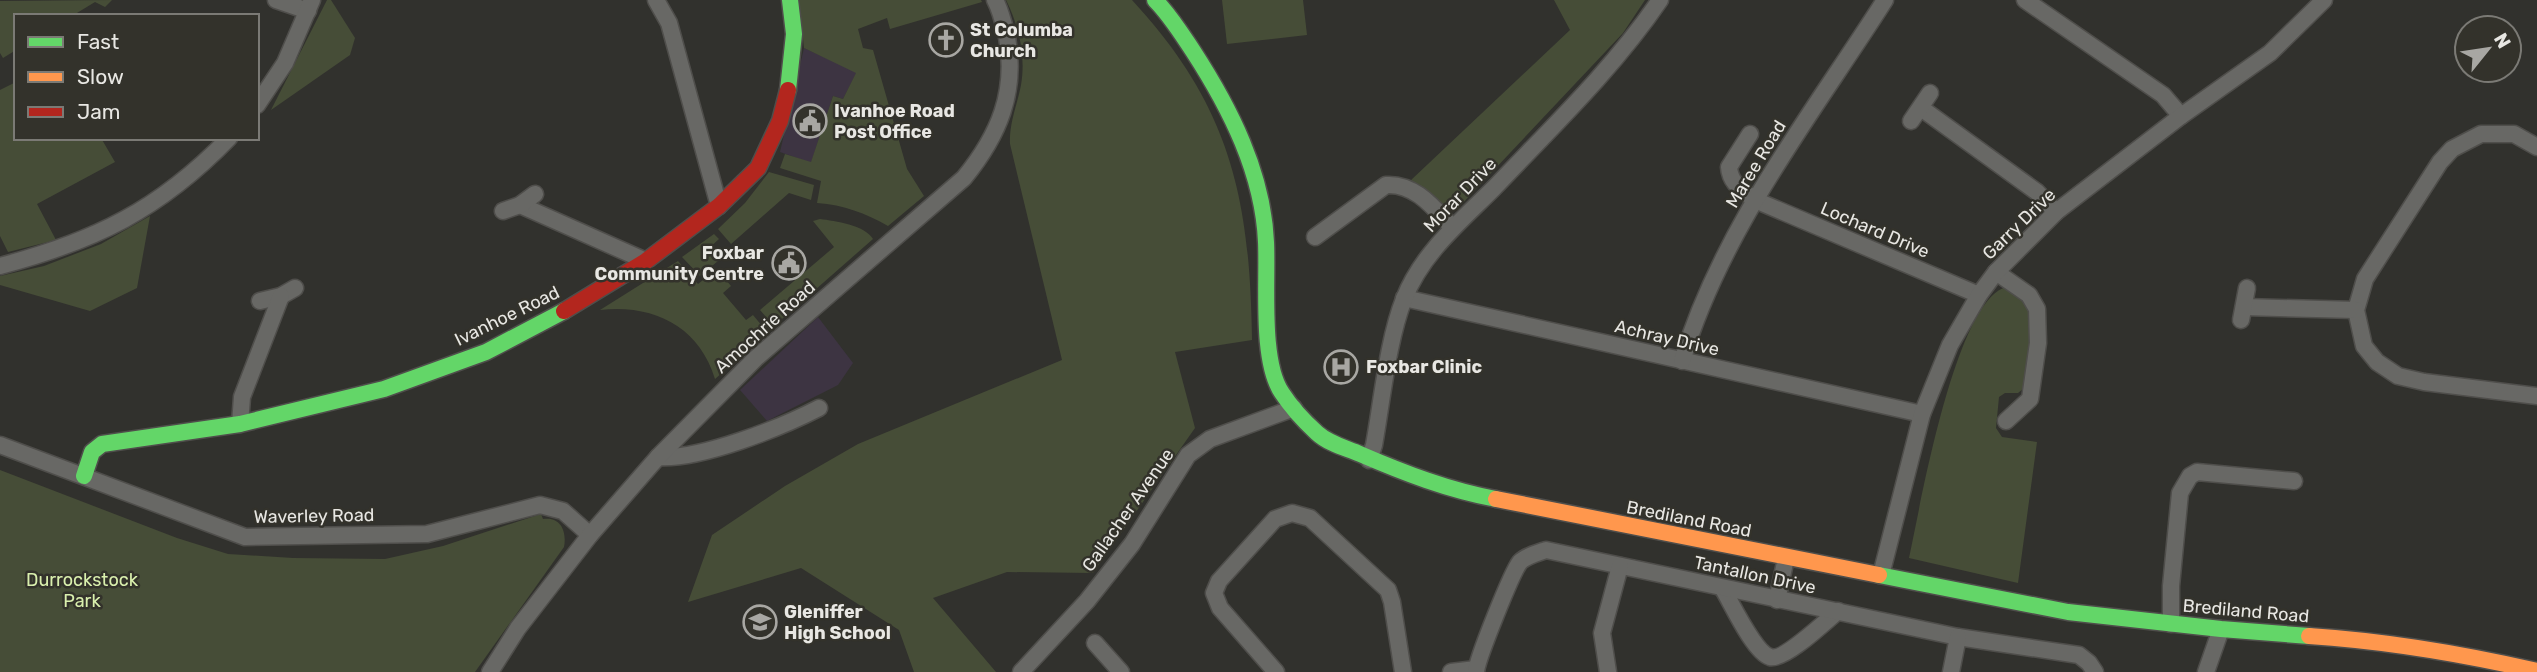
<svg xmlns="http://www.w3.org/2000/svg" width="2537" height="672" viewBox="0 0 2537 672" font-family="Rubik,sans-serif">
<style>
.commercial{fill:#3d3442}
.green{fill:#464d37}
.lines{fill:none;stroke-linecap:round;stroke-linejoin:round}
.street-casing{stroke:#4f4e4b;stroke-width:19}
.fast-casing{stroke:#4f4e4b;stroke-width:19}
.slow-casing{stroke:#4f4e4b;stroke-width:19}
.jam-casing{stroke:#4f4e4b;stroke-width:19}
.street{stroke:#686865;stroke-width:16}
.fast{stroke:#63d668;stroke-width:16}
.slow{stroke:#ff974d;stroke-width:16}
.jam{stroke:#b3261e;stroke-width:16}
.labels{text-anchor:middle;stroke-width:5;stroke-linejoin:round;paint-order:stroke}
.poi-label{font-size:18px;font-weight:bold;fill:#e8e7e3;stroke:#33322b;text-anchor:start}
.street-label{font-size:18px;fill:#e8e7e3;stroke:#33322b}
.park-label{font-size:18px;fill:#d9efad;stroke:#33322b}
</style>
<rect width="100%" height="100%" fill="#31312d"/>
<g class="commercial">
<polygon points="804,48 857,72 843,99 833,96 811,163 780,152"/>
<polygon points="818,317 853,363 838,385 767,421 740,390"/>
</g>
<g class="green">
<polygon points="112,0 105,7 95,2 72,16 16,16 16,50 3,58 0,53 0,1"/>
<polygon points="327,0 331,0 355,38 350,55 271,110"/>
<path d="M799 0H981L982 2 890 29 887 18 858 29 863 48 873 50 907 169 924 196 888 226C865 213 844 205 817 203L821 181 780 168 785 154 811 162 833 96 843 99 856 73 804 48Z"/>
<path d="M1006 0H1132C1231 107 1250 198 1252 340L1175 352 1195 428 1093 573 1007 572 933 598 996 672H914L899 630 801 568 688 602 712 535 785 486 858 444 1062 360 1010 144C1009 123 1017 106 1021 85 1026 56 1019 26 1006 0Z"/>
<polygon points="1222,0 1303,0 1307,35 1227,44"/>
<polygon points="1554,0 1645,0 1623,33 1459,207 1448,209 1410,181 1570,30"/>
<polygon points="16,82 16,138 101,138 115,162 37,204 56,240 8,252 0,236 0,90"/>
<polygon points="769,172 814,185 811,200 789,193 731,244 718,229 745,203"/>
<polygon points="150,216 137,288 90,311 0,285 0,276 44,266 101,244"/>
<path d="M820 219C835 221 865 225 873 239L774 326 760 310 834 247 813 221Z"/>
<polygon points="714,234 719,239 708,249 718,261 700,276 682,257"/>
<path d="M678 261 698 284 717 269 731 286 723 293 746 320 753 315 768 333 715 379C699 326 653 304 600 310Z"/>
<path d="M2006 287C2044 298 2027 359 2024 388L2018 393H2005L1999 397 1996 428 2002 437 2037 442 2018 583 1909 558C1920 508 1955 301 2006 287Z"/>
<path d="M0 470 177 538 228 554 293 558 385 559 443 546 541 514 543 519C561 516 567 532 564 547L475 672H0Z"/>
</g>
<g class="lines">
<defs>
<g id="street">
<polyline points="276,0 308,11"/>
<polyline points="656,0 669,23 719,206"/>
<polyline points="2025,0 2163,95 2181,116"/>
<polyline points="257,105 285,63 312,0"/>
<polyline points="1921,108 2037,192 2056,212"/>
<polyline points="1911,121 1930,93"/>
<path d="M1750 134 1729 167C1730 184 1743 190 1755 200L1979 295"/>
<polyline points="2537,147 2514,134 2481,134 2452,149 2440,162 2365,279 2356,310 2364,346 2377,362 2398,376 2424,382 2537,396"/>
<polyline points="520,205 646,261"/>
<polyline points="503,211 520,205 535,194"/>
<path d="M1315 237 1386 185C1415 183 1434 208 1452 227"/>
<path d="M0 266C95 241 159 210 229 138"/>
<polyline points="1996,272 2029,295 2037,309 2038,343 2030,399 2006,421"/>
<polyline points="1404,298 1922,414"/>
<polyline points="260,301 281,296 295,288"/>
<polyline points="2244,307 2356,310"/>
<polyline points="2241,320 2247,288"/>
<path d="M1682 361C1722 228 1811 116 1885 0"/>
<polyline points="240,424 242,397 281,296"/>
<polyline points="0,445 245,537 427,534 540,505 563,511 590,535"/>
<path d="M658 457C700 460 780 428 819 408"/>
<path d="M1369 460 1374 445C1382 401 1388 339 1404 299 1422 253 1460 222 1494 188 1551 128 1613 69 1660 0"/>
<polyline points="1881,575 1922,414 1950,345 1979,295 1996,272 2056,212 2181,116 2270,53 2324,0"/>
<path d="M1723 589C1732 604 1754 652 1770 657 1784 661 1826 621 1838 611"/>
<polyline points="1777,600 1786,558"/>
<polyline points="2171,624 2171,586 2180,493 2190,476 2197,472 2294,481"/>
<polyline points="1095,643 1121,672"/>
<path d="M490 672 518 628 590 535 658 457 756 358 964 178C999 135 1017 92 1007 37 1004 25 1001 11 995 0"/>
<polyline points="1021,672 1087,601 1132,544 1188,455 1210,439 1294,408"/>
<polyline points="1276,672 1220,608 1214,593 1219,581 1275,519 1292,513 1310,518 1388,590 1392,602 1403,672"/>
<polyline points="1451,672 1476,669"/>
<path d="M1476 672C1477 659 1512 572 1520 562 1526 556 1537 553 1546 550L1958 637 2079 655 2089 663 2095 672"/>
<polyline points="1608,672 1602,633 1620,566"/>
<polyline points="1951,672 1958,637"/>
<polyline points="2206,672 2221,629"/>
</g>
<g id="fast">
<path d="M1155 0C1170 15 1181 33 1193 51 1230 108 1263 173 1266 242 1268 282 1260 361 1282 393 1291 407 1305 422 1317 433 1329 444 1346 448 1360 454 1404 473 1448 490 1496 499"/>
<polyline points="788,90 794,34 790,0"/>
<polyline points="84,476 92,452 102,444 240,424 384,389 486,352 564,311"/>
<polyline points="1879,575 2068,612 2221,629 2309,636"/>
</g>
<g id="slow">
<polyline points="1496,499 1879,575"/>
<path d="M2309 636C2385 641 2463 654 2537 671"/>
</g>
<polyline id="jam" points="564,311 646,261 719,206 758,168 780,121 788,90"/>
</defs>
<use href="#street" class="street-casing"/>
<use href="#fast" class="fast-casing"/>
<use href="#slow" class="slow-casing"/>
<use href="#jam" class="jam-casing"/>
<use href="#street" class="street"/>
<use href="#fast" class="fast"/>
<use href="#slow" class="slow"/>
<use href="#jam" class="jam"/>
</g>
<defs>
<symbol id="church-ring" viewBox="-11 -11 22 22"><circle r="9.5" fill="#33322b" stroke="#a8a7a3" stroke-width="1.5"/><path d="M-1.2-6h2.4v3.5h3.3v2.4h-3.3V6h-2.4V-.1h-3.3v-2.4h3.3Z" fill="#a8a7a3"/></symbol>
<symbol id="civic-ring" viewBox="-11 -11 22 22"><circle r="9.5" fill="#33322b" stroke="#a8a7a3" stroke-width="1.5"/><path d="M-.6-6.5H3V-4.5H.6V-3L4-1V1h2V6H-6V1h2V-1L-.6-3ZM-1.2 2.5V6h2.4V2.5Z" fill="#a8a7a3"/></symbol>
<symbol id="hospital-ring" viewBox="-11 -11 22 22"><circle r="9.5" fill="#33322b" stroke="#a8a7a3" stroke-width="1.5"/><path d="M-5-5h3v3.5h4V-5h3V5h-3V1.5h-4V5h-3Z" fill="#a8a7a3"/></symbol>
<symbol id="school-ring" viewBox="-11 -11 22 22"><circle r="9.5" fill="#33322b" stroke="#a8a7a3" stroke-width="1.5"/><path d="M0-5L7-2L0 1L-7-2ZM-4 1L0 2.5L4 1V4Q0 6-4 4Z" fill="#a8a7a3"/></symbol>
</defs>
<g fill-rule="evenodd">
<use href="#church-ring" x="927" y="21" width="38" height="38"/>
<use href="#civic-ring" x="791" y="102" width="38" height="38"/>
<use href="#civic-ring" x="770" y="244" width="38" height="38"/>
<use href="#hospital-ring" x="1322" y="348" width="38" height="38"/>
<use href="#school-ring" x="741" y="603" width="38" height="38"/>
</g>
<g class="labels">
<g class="poi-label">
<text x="970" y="36">St Columba<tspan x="970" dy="21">Church</tspan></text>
<text x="834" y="117">Ivanhoe Road<tspan x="834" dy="21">Post Office</tspan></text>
<text x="764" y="259" text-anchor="end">Foxbar<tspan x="764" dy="21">Community Centre</tspan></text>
<text x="1366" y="373">Foxbar Clinic</text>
<text x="784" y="618">Gleniffer<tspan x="784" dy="21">High School</tspan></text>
</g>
<g class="street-label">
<text transform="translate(1756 164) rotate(-59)" y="6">Maree Road</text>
<text transform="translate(1460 195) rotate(-46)" y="6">Morar Drive</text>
<text transform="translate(2019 224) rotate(-44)" y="6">Garry Drive</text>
<text transform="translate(1875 230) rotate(23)" y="6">Lochard Drive</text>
<text transform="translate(507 316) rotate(-26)" y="6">Ivanhoe Road</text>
<text transform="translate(765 327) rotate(-42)" y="6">Amochrie Road</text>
<text transform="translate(1667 338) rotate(13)" y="6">Achray Drive</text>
<text transform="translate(1128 510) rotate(-55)" y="6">Gallacher Avenue</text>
<text transform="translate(314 516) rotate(-1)" y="6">Waverley Road</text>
<text transform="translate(1689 519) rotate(11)" y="6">Brediland Road</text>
<text transform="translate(1755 575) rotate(12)" y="6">Tantallon Drive</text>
<text transform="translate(2246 611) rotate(5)" y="6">Brediland Road</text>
</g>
<g class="park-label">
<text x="82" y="586">Durrockstock<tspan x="82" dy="21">Park</tspan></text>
</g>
</g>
<rect x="14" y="14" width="245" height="126" fill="#33322b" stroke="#7b7a75" stroke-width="2"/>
<rect x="28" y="37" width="35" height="10" fill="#63d668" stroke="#7b7a75" stroke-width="2"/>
<text x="77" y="49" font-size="21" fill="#e8e7e3">Fast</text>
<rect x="28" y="72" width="35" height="10" fill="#ff974d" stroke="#7b7a75" stroke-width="2"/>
<text x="77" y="84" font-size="21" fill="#e8e7e3">Slow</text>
<rect x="28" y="107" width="35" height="10" fill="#b3261e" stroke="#7b7a75" stroke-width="2"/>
<text x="77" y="119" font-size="21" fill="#e8e7e3">Jam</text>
<g transform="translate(2488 49) rotate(60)"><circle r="33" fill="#33322b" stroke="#7b7a75" stroke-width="2"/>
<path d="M0-5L12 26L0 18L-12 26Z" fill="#a8a7a3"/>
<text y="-10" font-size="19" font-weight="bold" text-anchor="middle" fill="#e8e7e3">N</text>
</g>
</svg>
